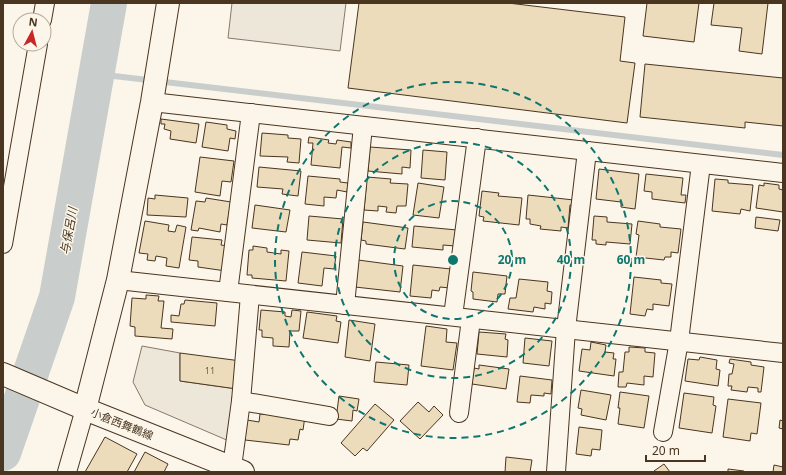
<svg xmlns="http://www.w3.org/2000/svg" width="786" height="475" viewBox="0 0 786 475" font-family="'Noto Sans','Noto Sans JP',sans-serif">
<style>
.parking{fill:#ede7d9;stroke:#887966}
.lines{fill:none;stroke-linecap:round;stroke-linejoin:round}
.stream{stroke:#c9cecd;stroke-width:6}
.river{stroke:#c9cecd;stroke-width:36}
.building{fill:#ecdcbc;stroke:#4a3520}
.minor-casing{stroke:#4a3520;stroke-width:20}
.tertiary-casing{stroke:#4a3520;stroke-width:24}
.primary-casing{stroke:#4a3520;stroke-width:24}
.minor{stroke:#fbf6e9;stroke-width:18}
.tertiary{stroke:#fbf6e9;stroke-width:22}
.primary{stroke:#fbf6e9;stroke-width:22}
.ring{fill:none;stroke:#0f766e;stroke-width:2;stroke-dasharray:7 5}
.labels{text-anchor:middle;stroke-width:3;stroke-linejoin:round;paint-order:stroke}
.number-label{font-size:9px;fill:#725f47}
.street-label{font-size:11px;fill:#4a3520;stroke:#fbf6e9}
.water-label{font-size:12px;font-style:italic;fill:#4a3520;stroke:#fbf6e9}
.centre{fill:#0f766e;stroke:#fbf6e9;stroke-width:2}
.ring-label{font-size:12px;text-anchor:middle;font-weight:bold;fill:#0f766e;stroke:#fbf6e9;stroke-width:3;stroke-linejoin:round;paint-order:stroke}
</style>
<rect width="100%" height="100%" fill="#fbf6e9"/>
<g class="parking">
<polygon points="232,3 346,3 340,51 228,38"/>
<polygon points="142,346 180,353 180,381 237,389 229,441 145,405 133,382"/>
</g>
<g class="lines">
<polyline class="stream" points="97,74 783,155"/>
<polyline class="river" points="3,453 57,297 109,3"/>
</g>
<g class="building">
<polygon points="359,3 508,3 625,17 620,61 635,63 627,123 348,88"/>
<polygon points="647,3 699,3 694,42 643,36"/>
<polygon points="714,3 768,3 762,54 739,51 742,28 711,25"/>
<polygon points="645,64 783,78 783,126 745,122 745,128 640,117"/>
<polygon points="161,119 199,124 196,143 170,139 171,131 164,129 165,124 161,124"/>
<polygon points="206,122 227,125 227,129 236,131 235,139 230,138 228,151 202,147"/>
<polygon points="262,133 288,135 288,138 301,139 299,163 287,162 288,157 260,156"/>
<polygon points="309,137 329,140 328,143 336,144 337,140 351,142 351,148 342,147 340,168 311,165 313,143 308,143"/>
<polygon points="370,147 411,150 410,168 402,167 402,174 368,171"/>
<polygon points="423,150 447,152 445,180 421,178"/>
<polygon points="200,157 234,161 231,182 222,181 220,196 195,192"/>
<polygon points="259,167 301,171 298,196 282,194 283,189 257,187"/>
<polygon points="599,169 639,174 635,209 621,207 621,202 596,199"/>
<polygon points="646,174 683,178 681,195 686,195 685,203 652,199 652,192 644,191"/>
<polygon points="308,176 340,179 340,182 348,183 347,192 337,190 336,198 324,197 324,206 305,204"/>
<polygon points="367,177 391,179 390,183 408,184 406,206 397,206 396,213 386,212 387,207 378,206 378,211 364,210"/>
<polygon points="715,179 728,180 728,183 753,185 750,211 741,209 740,214 712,211"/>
<polygon points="418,183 444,187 439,218 413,215"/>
<polygon points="764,183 779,185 779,189 783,190 783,212 756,208 759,185 764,186"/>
<polygon points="482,191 499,193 498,196 522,198 519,225 483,221 484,217 479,216"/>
<polygon points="155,195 188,198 186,217 147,215 148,198 155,199"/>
<polygon points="528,195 574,200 573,205 570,205 568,228 561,227 561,231 540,229 541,226 530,224 530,219 526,219"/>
<polygon points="206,198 231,202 227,225 221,224 220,232 199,228 198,231 191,230 196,201 205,202"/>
<polygon points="255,205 290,210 286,232 252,228"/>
<polygon points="309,216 343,219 341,243 307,240"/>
<polygon points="594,216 607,217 607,222 632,224 630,244 606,242 606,245 596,244 596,240 592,240"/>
<polygon points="756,217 780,220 778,231 755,228"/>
<polygon points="145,221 169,225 168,231 175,232 177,225 186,227 179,268 166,266 167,258 156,256 155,261 147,260 148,254 139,253"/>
<polygon points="638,221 660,224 660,227 681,229 678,253 671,252 671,257 665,257 664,260 636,257 639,235 636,234"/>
<polygon points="363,222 408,228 405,249 366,244 366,241 361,240"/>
<polygon points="414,226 457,230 455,246 443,245 443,250 412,247"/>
<polygon points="192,237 222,240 221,245 228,246 226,271 198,267 198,261 189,260"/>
<polygon points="253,246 267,248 267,252 281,254 281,250 289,251 286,281 252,278 252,275 247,275 249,250 253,250"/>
<polygon points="302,252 336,256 334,269 324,268 322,286 298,283"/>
<polygon points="358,260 403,266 400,292 355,287"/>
<polygon points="413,265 451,269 450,288 440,287 439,291 432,290 431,298 410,296"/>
<polygon points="473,272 507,276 505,294 498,294 497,302 473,299 473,292 471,291"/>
<polygon points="634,277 661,280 661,283 672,284 669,306 653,304 653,310 647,309 645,316 630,314"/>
<polygon points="519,279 548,282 547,291 552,292 551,304 545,303 545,309 534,307 533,312 508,309 510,298 516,298"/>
<polygon points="146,295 159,296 158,301 164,301 161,328 173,329 172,339 135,336 135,327 130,326 132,298 146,299"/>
<polygon points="185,300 217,303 215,326 171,322 171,315 179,316 181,304 184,304"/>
<polygon points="261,310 285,312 285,316 291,317 292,310 301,311 299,331 290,331 289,347 273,346 273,338 262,337 262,330 259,330"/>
<polygon points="307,312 337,316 336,321 341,322 338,343 303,338"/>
<polygon points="349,320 375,324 370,361 345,357"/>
<polygon points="426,326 447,329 446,342 457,343 453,370 421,366"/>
<polygon points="479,332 506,334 505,339 508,340 507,357 477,354"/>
<polygon points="525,338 552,341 549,366 523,363"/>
<polygon points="591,342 606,345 605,352 614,353 613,359 616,359 614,376 579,371 582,349 590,350"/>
<polygon points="629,347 645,348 645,352 655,353 653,377 644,376 644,385 627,383 626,387 618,387 619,372 623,372 625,352 629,352"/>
<polygon points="180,353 241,361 237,389 180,381"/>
<polygon points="700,357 717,360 716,369 720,370 718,386 685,381 688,359 699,360"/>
<polygon points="730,359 751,362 751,365 764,367 761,392 758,392 758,388 748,387 747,392 731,390 732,386 728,386 729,374 732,374 734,364 729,363"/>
<polygon points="376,362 409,365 407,385 374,382"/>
<polygon points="479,365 509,369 506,389 472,384 474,368 479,369"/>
<polygon points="520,376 552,380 551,394 544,393 544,396 531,395 530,403 517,402"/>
<polygon points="581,390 611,395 606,420 581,415 582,409 578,408"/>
<polygon points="620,392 649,396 644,428 618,424 620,408 618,408"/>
<polygon points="684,393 714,397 713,405 716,406 712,433 679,428"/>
<polygon points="339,396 359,399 357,411 353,410 352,421 336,419"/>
<polygon points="728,399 761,403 757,434 751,433 750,441 723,437"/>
<polygon points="418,402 429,412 434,406 443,415 420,439 400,421"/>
<polygon points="375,404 394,420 367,451 363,448 355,456 341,443"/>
<polygon points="260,414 305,416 303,430 300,429 298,440 290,439 289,445 245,440 247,420 259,422"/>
<polygon points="780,420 783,421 783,429 779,428"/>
<polygon points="579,427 602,430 600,450 592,449 591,456 576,454"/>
<polygon points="105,437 137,454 127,472 85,472"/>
<polygon points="145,452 168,464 164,472 134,472"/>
<polygon points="506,457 532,460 530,472 505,472"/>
<polygon points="664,464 670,472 654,472 654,471"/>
<polygon points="774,465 783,467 783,472 773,472"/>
<polygon points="728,469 744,471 744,472 728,472"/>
</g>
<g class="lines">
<defs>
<g id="minor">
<polyline points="42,20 45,3"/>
<polyline points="152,102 783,173"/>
<polyline points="3,244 38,44"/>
<polyline points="118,280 783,353"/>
<polyline points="228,292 251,113"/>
<polyline points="345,305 363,126"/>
<polyline points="453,316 477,138"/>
<polyline points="241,401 329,416"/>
<polyline points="459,413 471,319"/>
<polyline points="663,432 679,341 701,164"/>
<polyline points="232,467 241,401 250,295"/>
<polyline points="67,472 85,409"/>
<polyline points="556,472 566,329 587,151"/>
</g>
<polyline id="tertiary" points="85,409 118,280 152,102 168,3"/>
<polyline id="primary" points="3,374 85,409 243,472"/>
</defs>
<use href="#minor" class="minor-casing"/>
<use href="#tertiary" class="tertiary-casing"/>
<use href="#primary" class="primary-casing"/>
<use href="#minor" class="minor"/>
<use href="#tertiary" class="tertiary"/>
<use href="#primary" class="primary"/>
</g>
<g class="ring">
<circle cx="453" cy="260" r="59"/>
<circle cx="453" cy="260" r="118"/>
<circle cx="453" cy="260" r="178"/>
</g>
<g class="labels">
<g class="number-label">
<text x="210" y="374">11</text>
</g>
<g class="street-label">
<text transform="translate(122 424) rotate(22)" y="4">小倉西舞鶴線</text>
</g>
<g class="water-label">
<text transform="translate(69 231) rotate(-80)" y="4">与保呂川</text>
</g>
</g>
<circle cx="453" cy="260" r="6" class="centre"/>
<g class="ring-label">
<text x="512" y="264">20 m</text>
<text x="571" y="264">40 m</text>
<text x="631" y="264">60 m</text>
</g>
<rect width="786" height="475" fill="none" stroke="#4a3520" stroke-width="8"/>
<g transform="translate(32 32) rotate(7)"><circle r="19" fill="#fbf6e9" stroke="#b4a999"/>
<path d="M0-3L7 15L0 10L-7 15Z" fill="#c62828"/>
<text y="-6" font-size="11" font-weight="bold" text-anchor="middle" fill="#4a3520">N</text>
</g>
<path d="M646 455v6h59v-6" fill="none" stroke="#4a3520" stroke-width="2"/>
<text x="652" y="455" font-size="12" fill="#4a3520" stroke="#fbf6e9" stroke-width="3" paint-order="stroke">20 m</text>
</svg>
